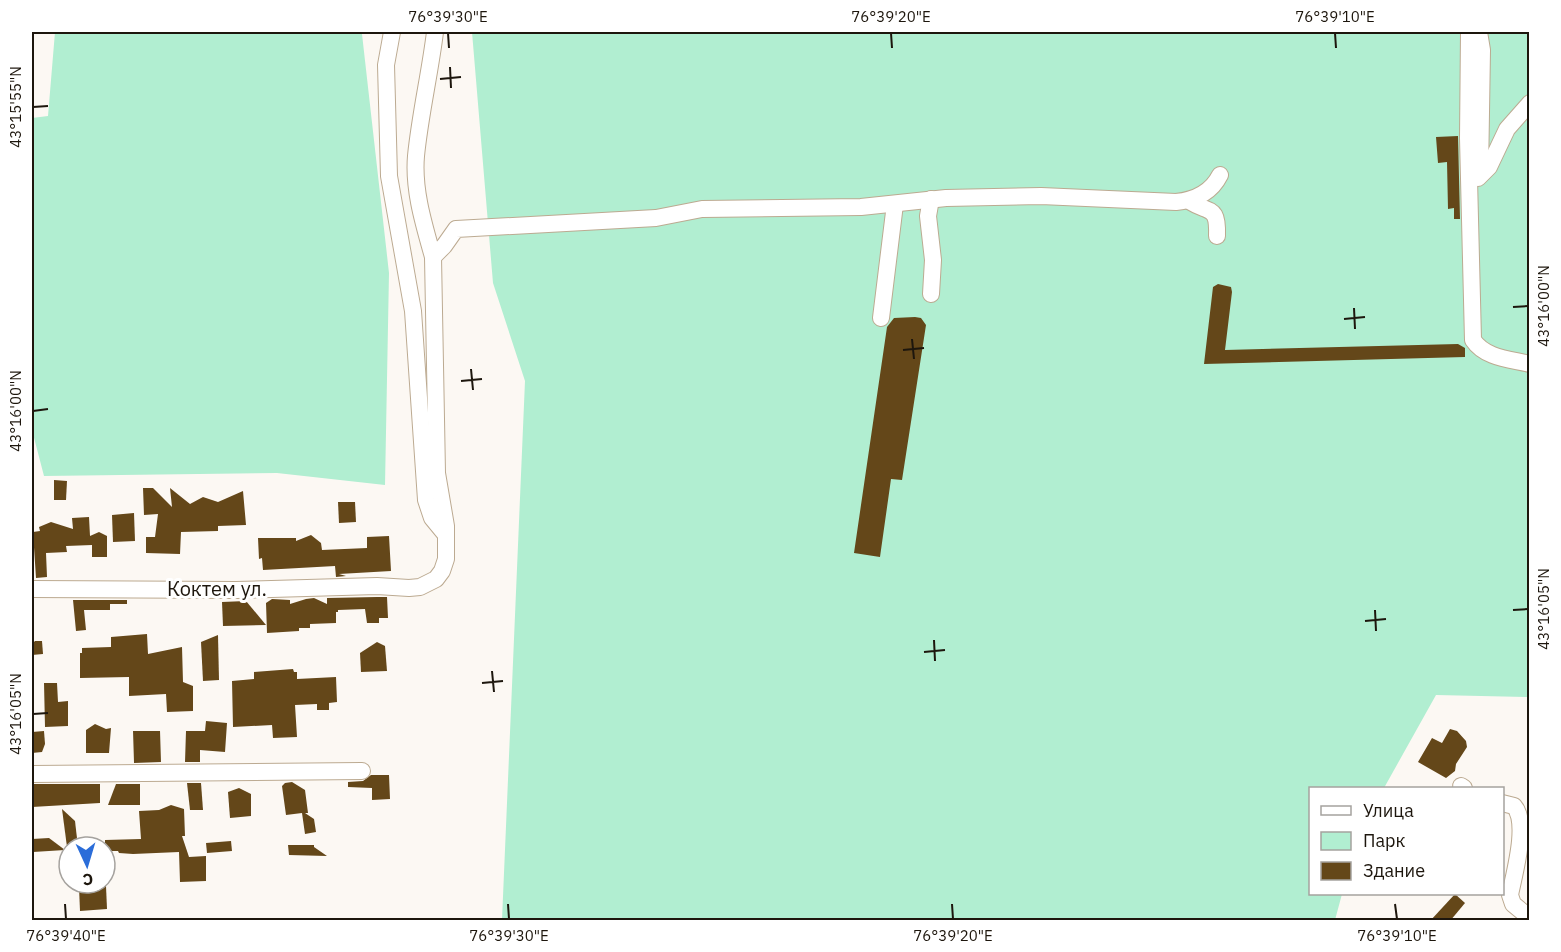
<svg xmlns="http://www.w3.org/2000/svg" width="1561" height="952" viewBox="0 0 1561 952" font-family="'IBM Plex Sans',sans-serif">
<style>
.green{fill:#b1eed1}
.building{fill:#644719}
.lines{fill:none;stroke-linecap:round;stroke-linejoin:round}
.minor-casing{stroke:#bcaa91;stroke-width:18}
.minor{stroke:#fff;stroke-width:16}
.ticks{fill:none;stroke:#1d160d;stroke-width:2}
.labels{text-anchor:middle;stroke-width:6;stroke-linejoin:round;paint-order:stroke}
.street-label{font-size:20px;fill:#1d160d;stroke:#fff}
.neatline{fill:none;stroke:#1d160d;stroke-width:2}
.ticks-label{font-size:15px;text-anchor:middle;fill:#1d160d}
</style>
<rect width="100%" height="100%" fill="#fcf8f3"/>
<g class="green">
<polygon points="55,32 360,32 362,34 389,273 385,485 277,473 44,476 32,430 32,118 48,116"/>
<polygon points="472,32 1529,32 1529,697 1436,695 1384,788 1310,788 1310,894 1342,894 1335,920 502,920 525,381 493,283"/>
</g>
<g class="building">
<polygon points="1458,136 1460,219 1454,219 1454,208 1448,209 1447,162 1438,163 1436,137"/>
<polygon points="1218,284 1231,287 1232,292 1225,350 1458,344 1465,348 1465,357 1204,364 1213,287"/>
<polygon points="915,317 921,318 926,325 902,480 891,479 880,557 854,553 887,327 894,318"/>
<polygon points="54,480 67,481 66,500 54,500"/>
<polygon points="143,488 153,488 172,507 170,488 190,504 203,497 218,502 243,491 246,525 218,526 218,531 181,532 180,554 146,553 146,537 155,537 158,514 144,515"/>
<polygon points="338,502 355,502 356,522 339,523"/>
<polygon points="134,513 135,541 113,542 112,515"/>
<polygon points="89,517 90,536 99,532 107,536 107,557 92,557 92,545 66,546 67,552 46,553 47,577 36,578 33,532 40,531 39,527 51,522 73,529 72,518"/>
<polygon points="311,535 321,543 322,550 367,548 367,537 389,536 391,571 339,574 346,576 336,577 335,566 263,570 262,558 259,559 258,538 296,538 296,541"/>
<polygon points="377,597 387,597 388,618 379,618 379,623 367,623 365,609 338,610 338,612 336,612 336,623 310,624 310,628 299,628 299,631 267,633 266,603 272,599 290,600 290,604 306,599 314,598 327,604 327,598"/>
<polygon points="73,600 127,600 127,604 110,604 110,610 84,610 86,630 76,631"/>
<polygon points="246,601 266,625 223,626 222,602"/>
<polygon points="147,634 148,654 182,647 183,682 193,686 193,711 167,712 166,694 129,696 129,677 80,678 80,653 82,653 82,648 111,647 111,637"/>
<polygon points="218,635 219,680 203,681 201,642"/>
<polygon points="35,641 42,641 43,654 32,655 32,644"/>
<polygon points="377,642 385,646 387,671 361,672 360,653"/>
<polygon points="293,669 294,672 297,672 297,679 336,677 337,702 329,703 329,710 317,710 317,704 295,705 297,737 273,738 272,725 233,727 232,681 254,679 254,672"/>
<polygon points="44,683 57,683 58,702 68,701 68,726 45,727"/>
<polygon points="206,721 227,723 225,752 200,750 200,762 185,762 186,731 205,731"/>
<polygon points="95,724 106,729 111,728 109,753 86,753 86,730"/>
<polygon points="1450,729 1457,731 1466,741 1467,747 1456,764 1455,771 1446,778 1418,762 1432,738 1442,743"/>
<polygon points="44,731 45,744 42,752 32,753 32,732"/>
<polygon points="133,731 160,731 161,762 134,763"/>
<polygon points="371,775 389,775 390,799 372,800 372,788 348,787 348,782 363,781"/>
<polygon points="292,782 305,790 308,813 305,813 314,819 316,832 305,834 302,813 286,815 282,786 285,783"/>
<polygon points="187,783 201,783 203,810 190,810"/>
<polygon points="32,784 100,784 100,803 32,807"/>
<polygon points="116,784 140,784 140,805 108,805"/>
<polygon points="239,788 251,794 251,816 230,818 228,792"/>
<polygon points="171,805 184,809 185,836 182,836 189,857 206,856 206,881 180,882 179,852 133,854 119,853 118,851 105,851 105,840 141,839 139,811 159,810"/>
<polygon points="62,809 75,821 78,847 67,847"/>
<polygon points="49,838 65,850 33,852 32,839"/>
<polygon points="231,841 232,851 207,853 206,843"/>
<polygon points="288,845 314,845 314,847 327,856 289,855"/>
<polygon points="106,886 107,909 80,911 79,887"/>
<polygon points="1455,894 1465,903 1450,921 1430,921"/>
</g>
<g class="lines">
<defs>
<g id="minor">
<polyline points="392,32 386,65 389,176 413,311 426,500 432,518 446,535"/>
<path d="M1469 32 1468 138 1473 340C1485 358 1509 359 1530 364"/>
<polyline points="1479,32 1482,50 1480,174"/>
<polyline points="1478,178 1489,167 1507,129 1530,103"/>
<polyline points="931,199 928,216 933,260 931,294"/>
<path d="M1189 201C1210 214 1218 205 1217 236"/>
<path d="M433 257 444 246 456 229 656 218 702 209 861 207 946 198 1041 196 1176 202C1195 200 1211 193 1220 175"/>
<polyline points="881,318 895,204"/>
<path d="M32 589 236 590 377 586 409 588 420 587 436 579 442 571 446 559V526L437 473 433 257C424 225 413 190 416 156 420 115 430 73 435 32"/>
<polyline points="32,774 362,771"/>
<polyline points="1461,786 1464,788"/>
<path d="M1502 803 1514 806C1529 823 1514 874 1510 895L1513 904 1530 918"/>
</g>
</defs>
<use href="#minor" class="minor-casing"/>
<use href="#minor" class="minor"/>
</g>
<path class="ticks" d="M448 33 449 48M891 33 892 48M1335 33 1336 48M450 67 451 88M440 79 461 77M33 107 48 106M1513 307 1528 306M1354 308 1355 329M1344 319 1365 317M912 339 914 359M903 350 924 348M471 369 473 390M461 381 482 379M33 411 48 409M1375 610 1376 631M1513 610 1528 609M1365 621 1386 619M934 640 935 661M924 652 945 650M492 671 494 692M482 683 503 681M33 714 48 713M65 904 66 919M508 904 509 919M952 904 953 919M1395 904 1397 919"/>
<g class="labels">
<g class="street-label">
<text x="217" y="596">Коктем ул.</text>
</g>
</g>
<rect width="1561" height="952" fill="none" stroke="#ffffff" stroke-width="66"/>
<rect x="1309" y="787" width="195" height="108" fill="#ffffff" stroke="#a5a29e" stroke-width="1.5"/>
<rect x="1321" y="806" width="30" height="9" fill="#ffffff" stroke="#a5a29e" stroke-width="1.5"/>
<text x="1363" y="817" font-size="18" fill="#1d160d">Улица</text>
<rect x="1321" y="832" width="30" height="18" fill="#b1eed1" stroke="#a5a29e" stroke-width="1.5"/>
<text x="1363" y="847" font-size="18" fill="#1d160d">Парк</text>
<rect x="1321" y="862" width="30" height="18" fill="#644719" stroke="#a5a29e" stroke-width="1.5"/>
<text x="1363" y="877" font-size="18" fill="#1d160d">Здание</text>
<g transform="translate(87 865) rotate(176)"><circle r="28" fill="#ffffff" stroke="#a5a29e" stroke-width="1.5"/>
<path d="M0-4.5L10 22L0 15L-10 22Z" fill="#2b6dd9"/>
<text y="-9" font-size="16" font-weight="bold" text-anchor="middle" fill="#1d160d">С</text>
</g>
<rect x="33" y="33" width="1495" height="886" class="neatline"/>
<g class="ticks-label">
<text x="448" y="22">76°39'30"E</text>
<text x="891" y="22">76°39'20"E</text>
<text x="1335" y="22">76°39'10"E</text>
<text transform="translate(16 107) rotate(-90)" y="5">43°15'55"N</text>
<text transform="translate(1544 306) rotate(-90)" y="5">43°16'00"N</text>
<text transform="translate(16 411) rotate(-90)" y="5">43°16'00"N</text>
<text transform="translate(1544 609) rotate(-90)" y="5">43°16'05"N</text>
<text transform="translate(16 714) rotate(-90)" y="5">43°16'05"N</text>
<text x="66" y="941">76°39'40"E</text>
<text x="509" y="941">76°39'30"E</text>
<text x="953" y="941">76°39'20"E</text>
<text x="1397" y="941">76°39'10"E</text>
</g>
</svg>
